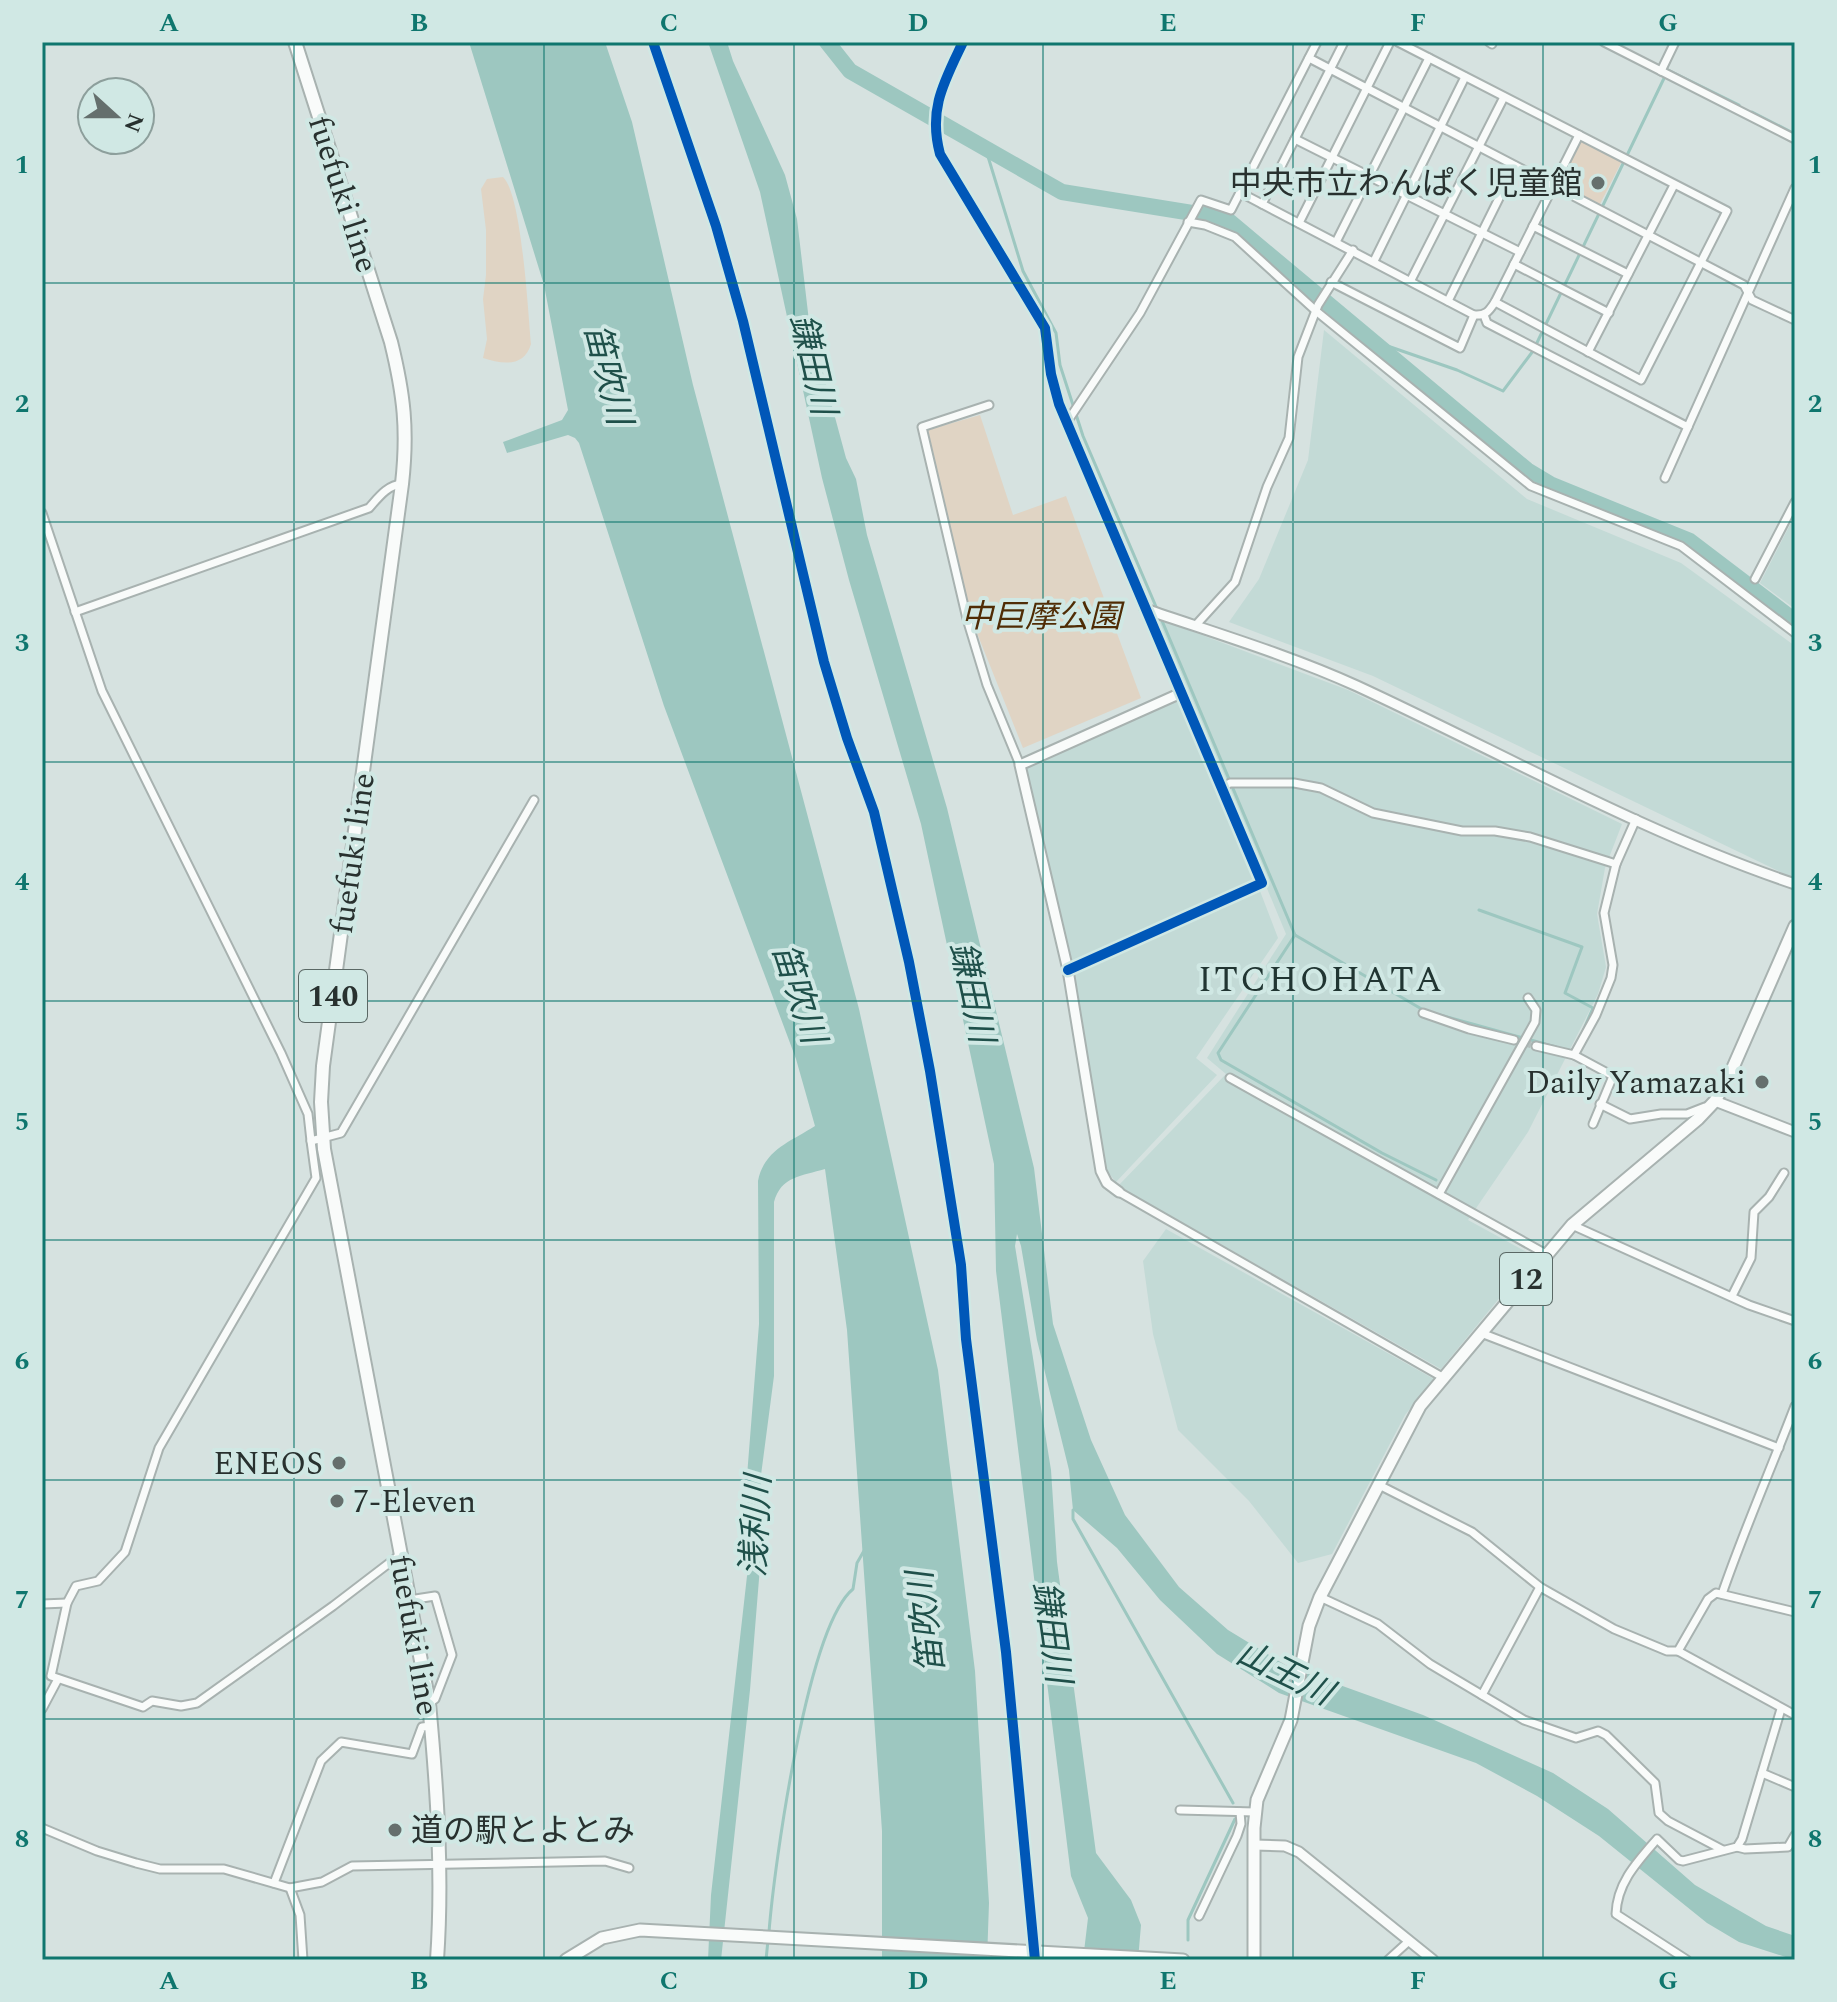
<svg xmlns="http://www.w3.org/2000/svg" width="1837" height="2002" viewBox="0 0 1837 2002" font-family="Spectral,'Noto Sans JP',serif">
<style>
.built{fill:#c3dad6}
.green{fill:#e0d4c4}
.water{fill:#9dc7c0}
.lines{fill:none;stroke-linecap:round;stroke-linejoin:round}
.stream{stroke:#9dc7c0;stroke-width:3}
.river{stroke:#9dc7c0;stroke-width:16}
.minor-tunnel{stroke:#b3bfbd;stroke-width:7;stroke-dasharray:7 3.5;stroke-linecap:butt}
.minor-casing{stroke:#a8b2b0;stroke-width:11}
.tertiary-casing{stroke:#a8b2b0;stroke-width:13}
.primary-casing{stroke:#a8b2b0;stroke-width:15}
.trunk-casing{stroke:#a8b2b0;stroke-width:16}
.minor{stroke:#f9fbfa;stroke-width:7}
.tertiary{stroke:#f9fbfa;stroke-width:9}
.primary{stroke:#f9fbfa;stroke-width:11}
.trunk{stroke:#f9fbfa;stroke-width:12}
.cycleway-casing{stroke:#d0e8e4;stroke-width:15}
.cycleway{stroke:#0057b8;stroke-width:10}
.grid{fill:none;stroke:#0f766e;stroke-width:2;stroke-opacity:0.55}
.poi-dot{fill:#656f6d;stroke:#d0e8e4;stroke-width:3}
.labels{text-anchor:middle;stroke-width:8;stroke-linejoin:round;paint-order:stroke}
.shield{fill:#d0e8e4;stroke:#5a6865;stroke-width:2}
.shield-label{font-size:30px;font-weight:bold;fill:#28312f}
.poi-label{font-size:32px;fill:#28312f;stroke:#d0e8e4;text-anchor:end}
.street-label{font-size:32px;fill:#28312f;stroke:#d0e8e4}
.park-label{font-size:32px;font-style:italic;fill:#4f2c05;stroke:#d0e8e4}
.water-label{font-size:34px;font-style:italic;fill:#1f504a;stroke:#d0e8e4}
.quarter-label{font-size:36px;letter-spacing:2px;fill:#213532;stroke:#d0e8e4}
.neatline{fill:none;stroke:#0f766e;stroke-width:3}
.grid-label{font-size:26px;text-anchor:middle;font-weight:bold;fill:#0f766e}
</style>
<rect width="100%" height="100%" fill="#d6e2e0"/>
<g class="built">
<polygon points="1324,330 1527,499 1681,563 1795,646 1795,879 1373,676 1229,622 1259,579 1308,460"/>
<polygon points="1795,515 1795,609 1760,583"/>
<polygon points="1154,617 1348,690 1622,824 1605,868 1597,914 1606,967 1598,994 1528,1132 1468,1220 1534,1256 1441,1369 1118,1186 1226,1074 1207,1058 1286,934"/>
<polygon points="1177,700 1254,881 1072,961 1026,766"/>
<polygon points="1260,891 1278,938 1196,1058 1217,1075 1116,1182 1106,1170 1074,971"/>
<polygon points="1166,1229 1434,1379 1405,1415 1332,1554 1298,1563 1249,1501 1178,1430 1153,1334 1143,1261"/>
</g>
<g class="green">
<polygon points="1581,140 1622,161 1600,204 1559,184"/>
<path d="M503 177C522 195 528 313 531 344 524 368 502 364 483 358L487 339 483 299 486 275V230L481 189 487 179Z"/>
<polygon points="980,415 1013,515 1066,496 1141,698 1023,748 971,618 928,430"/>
</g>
<g class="water">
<path d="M469 42H605L632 122 693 385 859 1009 938 1370 975 1671 989 1903 987 1960H882V1831L847 1330 825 1169C802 1176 781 1176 774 1202V1376L761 1475 762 1542 750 1690 721 1960H708L711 1895 747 1576V1476L759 1324 758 1181C764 1150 790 1142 815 1126L796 1059 664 706 579 443 575 438 568 435 507 453 503 442 562 420 568 410 544 285Z"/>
<polygon points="708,42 727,42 733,61 785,175 797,219 809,321 846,458 856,479 867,535 947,808 1034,1168 1053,1324 1091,1440 1125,1515 1179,1587 1228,1630 1287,1666 1423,1715 1553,1773 1608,1809 1695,1885 1766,1926 1795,1936 1795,1960 1739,1942 1707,1923 1599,1836 1537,1796 1476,1763 1279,1693 1217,1654 1160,1600 1117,1548 1073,1510 1069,1470 1037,1340 1021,1246 1017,1234 1015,1246 1051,1470 1057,1562 1096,1853 1131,1900 1141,1925 1138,1960 1083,1960 1088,1918 1071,1876 996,1271 994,1164 921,824 849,580 822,478 760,192"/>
</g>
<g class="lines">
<g class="stream">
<polyline points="1752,112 1795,134"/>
<polyline points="986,150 1023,271 1056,333 1060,365 1083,436 1157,609"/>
<polyline points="1376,342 1457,370 1503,391 1533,351 1668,70 1739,105"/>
<polyline points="1160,616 1295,935 1425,1011"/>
<polyline points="1479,910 1582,947 1565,993 1593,1008 1580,1038"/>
<polyline points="1295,935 1218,1053 1221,1060 1382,1153 1436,1180"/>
<polyline points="1440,1015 1556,1047"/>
<polyline points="1073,1510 1073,1519 1233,1803"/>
<path d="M769 1932C774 1867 807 1627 853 1589L857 1563 865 1549"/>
<polyline points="1188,1940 1188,1920 1235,1819"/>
<polyline points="766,1960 768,1940"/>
</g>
<polyline class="river" points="827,42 850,71 1062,192 1217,217 1230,222 1527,470 1552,485 1690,541 1795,621"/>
<polyline class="minor-tunnel" points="1514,1040 1536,1046"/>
<defs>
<g id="minor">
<polyline points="1398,42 1727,211 1641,380 1495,302"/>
<polyline points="1489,42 1492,44"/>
<polyline points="1604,42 1795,139"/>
<polyline points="1309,58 1744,285 1752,300 1795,320"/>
<polyline points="1661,71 1675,42"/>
<polyline points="1295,139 1520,252"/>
<path d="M1241 193 1474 315C1486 316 1489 311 1495 302L1579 135"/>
<polyline points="1262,204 1344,42"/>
<polyline points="1188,222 1205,225 1235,237 1316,311 1531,486 1681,546 1795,633"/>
<polyline points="1299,223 1390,42"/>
<polyline points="1533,226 1628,274"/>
<polyline points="1336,242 1429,58"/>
<polyline points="1374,261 1465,77"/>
<polyline points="1514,264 1609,313"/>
<polyline points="1411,280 1504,97"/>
<polyline points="1331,282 1460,348 1474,315"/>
<polyline points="1448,301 1515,166"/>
<polyline points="1484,315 1487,323 1688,427"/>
<polyline points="1588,352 1674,185"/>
<polyline points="989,405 922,427 967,619 987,685 1020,765"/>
<polyline points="1067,422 1140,313 1201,200 1231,210 1317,42"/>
<polyline points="1665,478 1795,188"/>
<polyline points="42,513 102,691 281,1053 308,1114 311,1141 341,1133 534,800"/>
<polyline points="1755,579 1795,502"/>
<path d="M75 612 369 508C378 498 387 485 402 484"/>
<polyline points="1195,626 1235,582 1267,487 1289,438 1298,357 1318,305 1353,250"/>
<polyline points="1221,788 1230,783 1294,783 1321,788 1373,813 1462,831 1495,831 1530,837 1616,864 1636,819"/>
<polyline points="1423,1013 1469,1029 1514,1040"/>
<polyline points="1536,1046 1574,1055 1596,1015 1611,978 1613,965 1604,913 1616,864"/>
<polyline points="1574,1055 1613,1076 1593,1124"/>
<polyline points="1230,1078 1546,1254"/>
<polyline points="1600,1104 1630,1119 1661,1114 1687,1114 1705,1107"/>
<polyline points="311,1141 316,1178 159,1448 125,1552 98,1581 76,1586 67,1603 51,1676 143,1707 152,1701 181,1706 197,1703 333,1606 401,1554"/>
<polyline points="1119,1192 1444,1378"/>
<polyline points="1439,1194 1535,1022 1536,1010 1528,998"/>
<polyline points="1572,1225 1749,1305 1795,1321"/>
<polyline points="1732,1296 1751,1258 1754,1212 1769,1197 1784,1173"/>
<polyline points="1481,1333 1779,1448"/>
<polyline points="1379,1485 1472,1532 1540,1587 1614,1629 1667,1651 1678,1651 1708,1599 1716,1593 1795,1612"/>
<path d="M1722 1594C1744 1530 1771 1469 1795 1406"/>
<polyline points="1320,1597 1378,1624 1430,1664 1524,1720 1576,1738 1598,1731 1606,1735 1655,1783 1659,1813 1668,1821 1723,1850"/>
<polyline points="409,1600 435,1596 452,1655 435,1699 429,1703"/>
<polyline points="42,1604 67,1603"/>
<polyline points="1678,1651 1795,1715"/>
<polyline points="1482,1695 1540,1587"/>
<polyline points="42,1709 58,1679"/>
<polyline points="1762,1773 1795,1787"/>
<polyline points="1180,1810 1255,1812"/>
<polyline points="42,1828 97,1851 136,1863 160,1869 224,1869 290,1888 322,1882 352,1866 605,1861 629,1868"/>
<polyline points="1737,1847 1745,1849 1788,1847 1795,1835"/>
<polyline points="274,1883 321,1761 341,1742 412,1754 422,1727 431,1726"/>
<polyline points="290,1888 300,1915 303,1960"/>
<polyline points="1199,1916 1237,1836 1241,1824 1240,1812"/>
<polyline points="1388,1960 1409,1941"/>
<path d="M1687 1960 1616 1914C1617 1883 1637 1862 1657 1839L1679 1860 1683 1861 1737 1847 1742 1839 1781 1709"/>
</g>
<g id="tertiary">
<path d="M963 42C944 82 928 109 940 154L1045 328 1051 374 1059 404 1262 883 1068 970"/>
<path d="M1145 609C1215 633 1289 655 1357 686 1502 753 1643 833 1795 884"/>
<polyline points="1715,1101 1795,1132"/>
<polyline points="1119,1192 1107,1183 1101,1171 1068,970 1020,765 1181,693"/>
<polyline points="1254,1845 1285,1846 1299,1852 1433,1960"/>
</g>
<g id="primary">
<polyline points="566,1960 602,1938 640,1930 1183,1960"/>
<polyline points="1254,1960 1254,1828 1257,1800 1291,1720 1309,1626 1320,1597 1420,1406 1572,1225 1698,1119 1715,1101 1731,1072 1795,926"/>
</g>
<path id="trunk" d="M295 42 391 342C404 395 408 430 402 484L323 1066 321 1102 324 1149 429 1703C437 1788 443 1874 437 1960"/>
</defs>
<use href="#minor" class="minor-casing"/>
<use href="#tertiary" class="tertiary-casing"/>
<use href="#primary" class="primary-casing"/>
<use href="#trunk" class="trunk-casing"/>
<use href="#minor" class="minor"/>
<use href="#tertiary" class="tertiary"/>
<use href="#primary" class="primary"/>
<use href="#trunk" class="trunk"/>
<defs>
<g id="cycleway">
<polyline points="653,42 716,226 743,321 824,662 847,738 874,812 909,962 930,1071 961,1265 966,1339 1006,1652 1035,1960"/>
<path d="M963 42C944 82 928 109 940 154L1045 328 1051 374 1059 404 1262 883 1068 970"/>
</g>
</defs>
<use href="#cycleway" class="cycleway-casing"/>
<use href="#cycleway" class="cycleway"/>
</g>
<path class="grid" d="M294 42V1960M544 42V1960M794 42V1960M1043 42V1960M1293 42V1960M1543 42V1960M42 283H1795M42 522H1795M42 762H1795M42 1001H1795M42 1240H1795M42 1480H1795M42 1719H1795"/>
<g class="poi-dot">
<circle cx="1598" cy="183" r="8"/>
<circle cx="1762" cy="1082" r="8"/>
<circle cx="339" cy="1463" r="8"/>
<circle cx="337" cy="1501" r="8"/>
<circle cx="395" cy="1830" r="8"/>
</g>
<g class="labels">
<g class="shield">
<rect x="299" y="970" width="68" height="52" rx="6"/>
<rect x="1500" y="1253" width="52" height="52" rx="6"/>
</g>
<g class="shield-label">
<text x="333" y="1006">140</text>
<text x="1526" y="1289">12</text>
</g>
<g class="poi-label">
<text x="1582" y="194">中央市立わんぱく児童館</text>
<text x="1746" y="1093">Daily Yamazaki</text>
<text x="323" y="1474">ENEOS</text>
<text x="353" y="1512" text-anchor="start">7-Eleven</text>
<text x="411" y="1841" text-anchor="start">道の駅とよとみ</text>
</g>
<g class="street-label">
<text transform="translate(344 194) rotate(72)" y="11">fuefuki line</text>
<text transform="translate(352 853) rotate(-82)" y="11">fuefuki line</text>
<text transform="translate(415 1635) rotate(80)" y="11">fuefuki line</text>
</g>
<g class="park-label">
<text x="1041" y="627">中巨摩公園</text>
</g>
<g class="water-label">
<text transform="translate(814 364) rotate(77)" y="12">鎌田川</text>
<text transform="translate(609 374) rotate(76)" y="12">笛吹川</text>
<text transform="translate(973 992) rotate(78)" y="12">鎌田川</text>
<text transform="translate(800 993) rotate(72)" y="12">笛吹川</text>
<text transform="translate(755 1526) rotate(-87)" y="12">浅利川</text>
<text transform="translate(925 1622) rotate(-97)" y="12">笛吹川</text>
<text transform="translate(1053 1632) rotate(82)" y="12">鎌田川</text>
<text transform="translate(1285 1672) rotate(26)" y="12">山王川</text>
</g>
<g class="quarter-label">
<text x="1321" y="991">ITCHOHATA</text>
</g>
</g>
<rect width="1837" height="2002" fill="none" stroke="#d0e8e4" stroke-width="88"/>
<g transform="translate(116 116) rotate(111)"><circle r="38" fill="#d0e8e4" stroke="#8d9f9c" stroke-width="2"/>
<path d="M0-6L14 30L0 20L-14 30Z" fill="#656f6d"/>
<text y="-12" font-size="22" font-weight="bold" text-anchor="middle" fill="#28312f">N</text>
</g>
<rect x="44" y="44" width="1749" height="1914" class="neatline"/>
<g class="grid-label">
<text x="169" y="31">A</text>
<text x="419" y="31">B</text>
<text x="669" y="31">C</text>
<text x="918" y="31">D</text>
<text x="1168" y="31">E</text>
<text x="1418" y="31">F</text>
<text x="1668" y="31">G</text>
<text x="22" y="173">1</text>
<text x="1815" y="173">1</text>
<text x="22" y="412">2</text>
<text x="1815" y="412">2</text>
<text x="22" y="651">3</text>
<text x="1815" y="651">3</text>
<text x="22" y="890">4</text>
<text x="1815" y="890">4</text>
<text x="22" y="1130">5</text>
<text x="1815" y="1130">5</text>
<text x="22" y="1369">6</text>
<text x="1815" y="1369">6</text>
<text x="22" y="1608">7</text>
<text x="1815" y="1608">7</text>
<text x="22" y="1847">8</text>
<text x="1815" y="1847">8</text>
<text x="169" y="1989">A</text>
<text x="419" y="1989">B</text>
<text x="669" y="1989">C</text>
<text x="918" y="1989">D</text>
<text x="1168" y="1989">E</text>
<text x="1418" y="1989">F</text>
<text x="1668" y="1989">G</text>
</g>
</svg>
